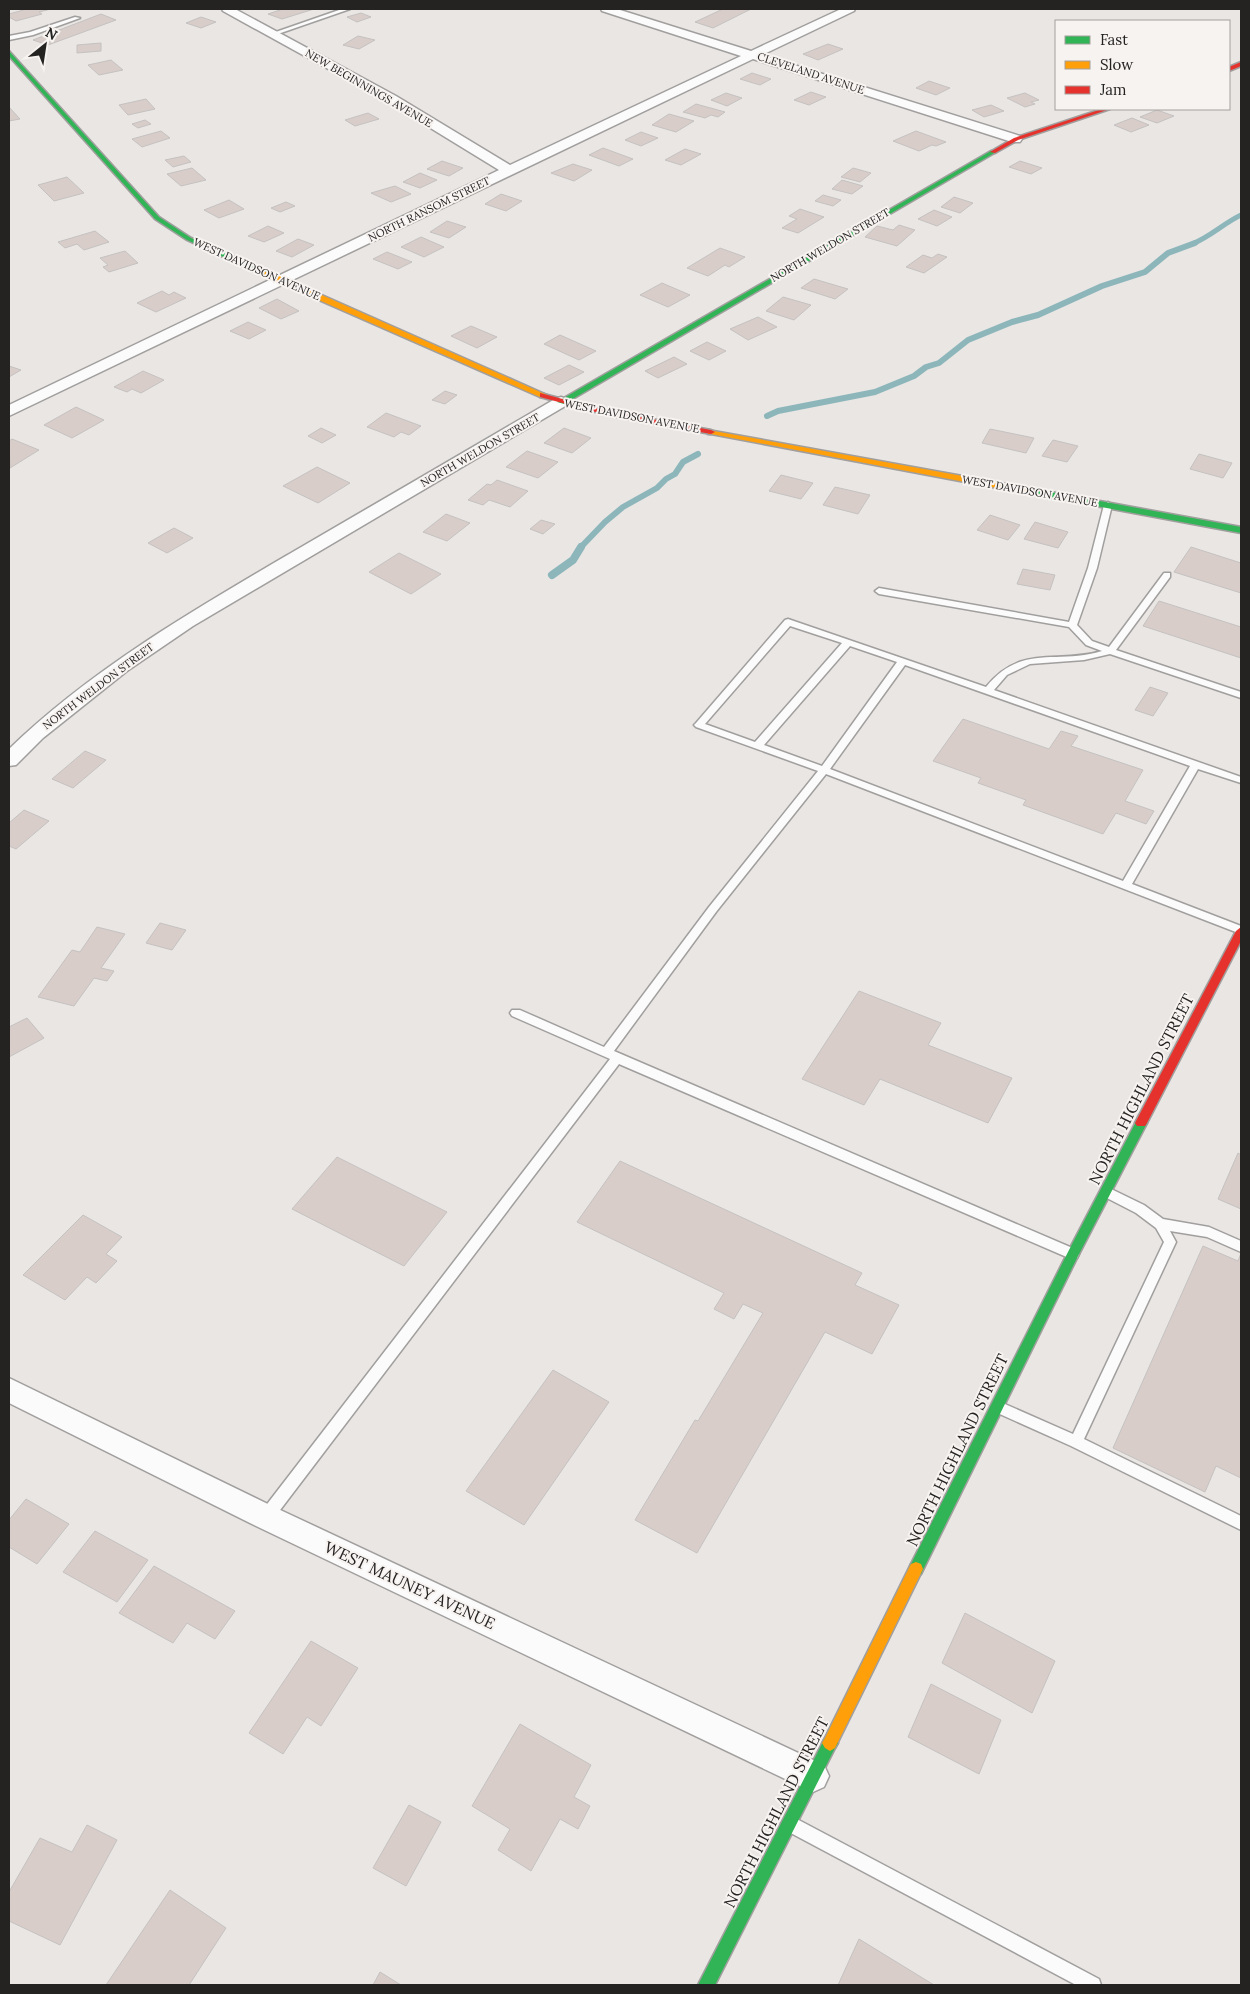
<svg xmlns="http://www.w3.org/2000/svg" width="1250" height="1994" viewBox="0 0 1250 1994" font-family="Lora,serif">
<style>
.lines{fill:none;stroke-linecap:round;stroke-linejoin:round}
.stream-far2{stroke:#8db6bb;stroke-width:5}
.stream-far1{stroke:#8db6bb;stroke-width:6}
.stream{stroke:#8db6bb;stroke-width:8}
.building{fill:#d8cdc9;stroke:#c4c2c1}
.lane-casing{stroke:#a19f9e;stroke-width:3}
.street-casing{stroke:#a19f9e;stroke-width:3}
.fast-casing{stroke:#a19f9e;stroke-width:3}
.slow-casing{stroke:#a19f9e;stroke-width:3}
.jam-casing{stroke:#a19f9e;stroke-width:3}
.lane{fill:#fcfbfb;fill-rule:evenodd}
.street{fill:#fcfbfb;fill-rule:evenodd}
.fast{fill:#30b455;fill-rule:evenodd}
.slow{fill:#ff9f0a;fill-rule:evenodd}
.jam{fill:#e5322d;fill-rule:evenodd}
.labels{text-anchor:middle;stroke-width:4;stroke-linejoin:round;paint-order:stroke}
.far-street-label{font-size:11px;fill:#242322;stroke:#f7f3f1}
.near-street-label{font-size:16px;fill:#242322;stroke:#f7f3f1}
</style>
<rect width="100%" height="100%" fill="#e9e6e4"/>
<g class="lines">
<path class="stream-far2" d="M1192 244C1210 237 1224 223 1241 215"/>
<g class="stream-far1">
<polyline points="767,416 778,411 875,392 914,376 926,367 939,363 968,340 1012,322 1038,315 1102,286 1145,272 1168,253 1195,243"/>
<polyline points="580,548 605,522 623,507 657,488 666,479 675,474 683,462 698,454"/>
</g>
<polyline class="stream" points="552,575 573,560 581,547"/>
</g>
<g class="building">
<polygon points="27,9 51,9 39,12 42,14 16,21 9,17 9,14"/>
<polygon points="283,9 314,9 282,19 268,14"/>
<polygon points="723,9 751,9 713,28 695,22"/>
<polygon points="361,13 371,17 357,22 347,17"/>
<polygon points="101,14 116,20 48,45 33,40"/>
<polygon points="201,17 216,22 201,28 186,23"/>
<polygon points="358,36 375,40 359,49 343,45"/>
<polygon points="101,43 101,51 77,53 77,45"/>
<polygon points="828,44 843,49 818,60 803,54"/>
<polygon points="111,60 123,70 99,75 88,65"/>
<polygon points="752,73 771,79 760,85 740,79"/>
<polygon points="929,81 950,88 936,95 916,88"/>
<polygon points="811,92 826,97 809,105 794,100"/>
<polygon points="726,93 742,98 727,106 711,100"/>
<polygon points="1025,93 1039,100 1031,102 1035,104 1025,107 1007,98"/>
<polygon points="146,99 155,109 128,115 119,105"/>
<polygon points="696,104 725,112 718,117 711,115 705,118 683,112"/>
<polygon points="991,105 1004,111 984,117 972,110"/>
<polygon points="9,107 20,119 9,121"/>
<polygon points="1157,110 1174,116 1157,123 1140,117"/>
<polygon points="368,113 379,119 355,126 345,120"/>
<polygon points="669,114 694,121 676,132 652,125"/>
<polygon points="1132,118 1149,125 1131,132 1114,125"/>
<polygon points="145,120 151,124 138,128 132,124"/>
<polygon points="161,131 170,138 142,147 132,139"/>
<polygon points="916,131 946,142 936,146 932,145 919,151 893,141"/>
<polygon points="641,132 658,138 641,146 625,140"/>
<polygon points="603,148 633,159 619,166 589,155"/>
<polygon points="685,149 701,154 681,165 665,160"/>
<polygon points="184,156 191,162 173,167 165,160"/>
<polygon points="442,161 463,168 449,176 427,169"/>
<polygon points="1020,161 1042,168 1031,174 1009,167"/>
<polygon points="573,164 592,170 574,181 551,173"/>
<polygon points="192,168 206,180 181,186 167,174"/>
<polygon points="853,168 871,173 860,182 841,177"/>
<polygon points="420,173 437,180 420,188 403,182"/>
<polygon points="67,177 84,193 54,201 38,185"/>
<polygon points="842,180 863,186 852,194 832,189"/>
<polygon points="395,186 411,194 391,202 371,193"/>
<polygon points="501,194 522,201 506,211 485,204"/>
<polygon points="823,195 841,200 833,206 815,201"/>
<polygon points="954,197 973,203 960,213 941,207"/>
<polygon points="229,200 244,209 219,218 204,210"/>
<polygon points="286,202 295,206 280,212 271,208"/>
<polygon points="800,209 824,217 798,233 782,228 797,219 789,216"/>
<polygon points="934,210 952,217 937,226 918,219"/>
<polygon points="447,221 466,227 449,238 430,232"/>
<polygon points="899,225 915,230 897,246 865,237 877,226 893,230"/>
<polygon points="268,226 284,233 264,242 248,236"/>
<polygon points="95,231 109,242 84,250 77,244 65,248 58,242"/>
<polygon points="421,237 444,247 424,257 401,247"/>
<polygon points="298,239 314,245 292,257 276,251"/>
<polygon points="720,248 745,257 729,267 725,265 708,276 687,268"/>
<polygon points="125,251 138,263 109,272 103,267 108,265 100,258"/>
<polygon points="387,252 412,262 398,269 373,259"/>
<polygon points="938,254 947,257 924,273 906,267 923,255 932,258"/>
<polygon points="814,279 848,289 835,299 801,288"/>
<polygon points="662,283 690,295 668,307 640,295"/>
<polygon points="162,291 169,295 174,292 186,298 156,312 137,303"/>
<polygon points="783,297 811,305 794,320 766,311"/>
<polygon points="277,299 299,311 281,319 259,308"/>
<polygon points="758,317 777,327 748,340 730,329"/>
<polygon points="248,322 266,330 249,339 230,331"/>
<polygon points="471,326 497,337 477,348 451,336"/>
<polygon points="560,335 596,351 579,360 544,344"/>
<polygon points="707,342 726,351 709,360 690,351"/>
<polygon points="674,357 687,364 658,378 645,371"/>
<polygon points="569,365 584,372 559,385 544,378"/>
<polygon points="9,366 21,370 9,377"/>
<polygon points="143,371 164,380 141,393 132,389 127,392 114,387"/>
<polygon points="445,391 457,395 445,404 432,400"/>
<polygon points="76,407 104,420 72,438 44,425"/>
<polygon points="386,413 421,426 409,435 401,432 394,437 367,427"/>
<polygon points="321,428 336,435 322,443 308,436"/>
<polygon points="564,428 591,438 572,453 544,443"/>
<polygon points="990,429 1034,438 1026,453 982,443"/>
<polygon points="12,439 39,450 10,468 9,441"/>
<polygon points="1053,440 1078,446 1067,462 1042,456"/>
<polygon points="527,451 558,462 538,478 506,467"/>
<polygon points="1199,454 1232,463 1223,478 1190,469"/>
<polygon points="317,467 350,483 318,503 283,486"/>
<polygon points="781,475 813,483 801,499 769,491"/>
<polygon points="497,480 528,491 510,507 489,500 483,505 468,500 487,484 491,485"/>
<polygon points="835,487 870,495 858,514 823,505"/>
<polygon points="446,514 470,523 447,541 423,532"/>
<polygon points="990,515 1020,525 1008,540 977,530"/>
<polygon points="541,520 555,524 543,534 530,529"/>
<polygon points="1035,522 1068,532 1058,548 1024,539"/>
<polygon points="174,528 193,538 167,553 148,543"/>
<polygon points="1191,547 1241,563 1241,593 1174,572"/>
<polygon points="399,553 441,574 411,594 369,572"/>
<polygon points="1023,569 1055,575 1050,590 1017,584"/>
<polygon points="1159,601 1241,627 1241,658 1143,626"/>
<polygon points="1150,687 1168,693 1153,716 1135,710"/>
<polygon points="963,719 1049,749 1061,731 1078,736 1071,746 1143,770 1125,801 1154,811 1146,824 1116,813 1103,834 1023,805 1026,800 978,783 981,778 933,761"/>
<polygon points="85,751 106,760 73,788 52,779"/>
<polygon points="24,810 49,821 16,849 9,846 9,823"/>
<polygon points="160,923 186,930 172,950 146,943"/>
<polygon points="97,927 125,934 101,968 114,971 107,981 94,978 74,1006 38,997 72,950 80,952"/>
<polygon points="859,991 941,1023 928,1045 1012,1078 988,1123 880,1079 864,1105 802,1079"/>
<polygon points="27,1018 44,1038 9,1057 9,1027"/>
<polygon points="1238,1153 1241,1155 1241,1209 1218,1199"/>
<polygon points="337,1157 447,1212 404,1266 292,1209"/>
<polygon points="620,1161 862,1273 855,1285 899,1305 872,1354 825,1332 697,1553 635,1520 695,1420 698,1421 763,1313 743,1304 734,1319 714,1309 724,1293 577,1222"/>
<polygon points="83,1215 122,1237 106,1254 117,1261 96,1283 87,1277 65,1300 23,1275"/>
<polygon points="1203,1246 1238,1261 1241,1253 1241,1478 1216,1466 1205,1492 1113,1448"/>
<polygon points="553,1370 609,1402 524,1525 466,1491"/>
<polygon points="26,1499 69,1524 37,1564 9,1547 9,1520"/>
<polygon points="95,1531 148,1560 117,1602 63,1572"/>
<polygon points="154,1566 235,1611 215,1639 187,1623 173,1643 119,1613"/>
<polygon points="965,1613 1055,1661 1032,1713 942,1663"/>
<polygon points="311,1641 358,1668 321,1726 307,1717 283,1754 249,1733"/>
<polygon points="931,1684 1001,1720 979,1774 908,1737"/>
<polygon points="520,1724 591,1765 574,1797 590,1806 578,1829 560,1819 531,1871 498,1850 510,1829 472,1806"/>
<polygon points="409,1805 441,1822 406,1886 373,1868"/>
<polygon points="87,1825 117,1840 60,1945 9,1921 9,1892 40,1838 72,1852"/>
<polygon points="170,1890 226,1928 189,1985 106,1985"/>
<polygon points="859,1939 934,1985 838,1985"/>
<polygon points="380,1972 401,1985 373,1985"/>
</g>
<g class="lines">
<defs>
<g id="lane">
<polygon points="342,9 350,9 275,35 270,34"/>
<polygon points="75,17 80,18 33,35 9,40 9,36 30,32"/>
<path d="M1108 502 1112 505 1097 568 1077 625 1092 641 1109 647 1164 573H1170V577L1116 650 1241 692V698L1110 654 1084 660 1030 664 1007 675 994 690 1241 777V783L1198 769 1132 884 1241 926V934L826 774 716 912 614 1051 1077 1250 1079 1254 1077 1258 1073 1259 1069 1258 619 1064 271 1522 266 1524 261 1522 259 1517 261 1512 610 1059 512 1016 510 1013 512 1010H520L604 1047 709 907 818 771 696 727 694 725 696 723 785 620 788 619 986 687C1022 643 1056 665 1102 651L1086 645 1069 627 879 594 875 591 879 588 1069 622 1088 568 1104 505ZM790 626 842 643 755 742 705 724ZM850 646 897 662 822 766 764 745ZM905 665 1190 766 1123 881 830 769Z"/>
<polygon points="1107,1187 1144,1205 1163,1219 1209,1227 1241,1241 1241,1252 1207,1237 1170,1231 1176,1242 1084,1439 1241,1516 1241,1530 1071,1446 993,1411 991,1407 993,1403 998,1401 1073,1434 1164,1242 1156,1228 1136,1213 1103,1196 1101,1192 1103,1188"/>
<polygon points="793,1817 1099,1979 1101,1985 1076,1985 787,1831 785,1825 787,1819"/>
</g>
<g id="street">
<polygon points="222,9 235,9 396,96 510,165 741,56 602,11 601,9 617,9 751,51 841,9 855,9 854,11 762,55 1020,136 1022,139 1020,142 1012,142 753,59 9,416 9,405 499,170 388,102 223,11"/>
<path d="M561 397 567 399 569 402 567 405 193 626 127 671 43 738 16 765 9 766V749C92 669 192 611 291 553 379 502 467 450 555 399Z"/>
<polygon points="9,1378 276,1508 824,1765 829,1776 824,1787 813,1792 802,1787 256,1526 9,1403"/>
</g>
<g id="fast">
<polygon points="9,51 159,217 191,238 270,272 270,276 264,276 187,240 155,219 9,56"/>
<polygon points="991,151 996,152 564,404 557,402"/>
<polygon points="1029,488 1241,527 1241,533 1026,493 1026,489"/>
<polygon points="1141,1118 1145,1120 1147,1123 1077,1258 921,1574 916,1576 911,1574 909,1569 911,1564 1069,1250 1137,1120"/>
<polygon points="830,1735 835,1738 838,1743 835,1748 715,1985 698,1985 825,1738"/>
</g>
<g id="slow">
<polygon points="264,272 270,272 547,395 540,397 264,276"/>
<polygon points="708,430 1029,488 1033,491 1029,494 711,434 708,434"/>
<polygon points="916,1562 921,1564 923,1569 835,1748 830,1751 825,1748 822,1743 825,1738 911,1564"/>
</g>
<g id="jam">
<polygon points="1241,62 1241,66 1229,71 1229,67"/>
<polygon points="1102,109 1110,109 1018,140 995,153 990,152 1014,138"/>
<polygon points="540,393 608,411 711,430 715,432 711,434 607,415 540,397"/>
<polygon points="1241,927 1241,941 1147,1123 1145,1126 1137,1126 1135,1123 1236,931"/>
</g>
</defs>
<use href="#lane" class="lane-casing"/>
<use href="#street" class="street-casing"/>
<use href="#fast" class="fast-casing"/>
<use href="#slow" class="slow-casing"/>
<use href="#jam" class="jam-casing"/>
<use href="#lane" class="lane"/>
<use href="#street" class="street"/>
<use href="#fast" class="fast"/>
<use href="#slow" class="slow"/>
<use href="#jam" class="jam"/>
</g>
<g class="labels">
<g class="far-street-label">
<text transform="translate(811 73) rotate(18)" y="4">CLEVELAND AVENUE</text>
<text transform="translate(369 88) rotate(30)" y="4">NEW BEGINNINGS AVENUE</text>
<text transform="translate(429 209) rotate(-26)" y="4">NORTH RANSOM STREET</text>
<text transform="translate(830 245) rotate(-30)" y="4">NORTH WELDON STREET</text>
<text transform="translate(257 269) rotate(24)" y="4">WEST DAVIDSON AVENUE</text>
<text transform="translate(632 416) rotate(11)" y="4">WEST DAVIDSON AVENUE</text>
<text transform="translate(480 450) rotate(-30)" y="4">NORTH WELDON STREET</text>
<text transform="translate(1030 491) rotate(10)" y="4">WEST DAVIDSON AVENUE</text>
<text transform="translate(98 686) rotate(-37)" y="4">NORTH WELDON STREET</text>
</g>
<g class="near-street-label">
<text transform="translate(1141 1089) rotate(-63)" y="6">NORTH HIGHLAND STREET</text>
<text transform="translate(957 1450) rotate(-64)" y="6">NORTH HIGHLAND STREET</text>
<text transform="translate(410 1585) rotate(25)" y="6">WEST MAUNEY AVENUE</text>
<text transform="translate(776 1812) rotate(-63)" y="6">NORTH HIGHLAND STREET</text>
</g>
</g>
<rect width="1250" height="1994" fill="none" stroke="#242322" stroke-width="20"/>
<rect x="1055" y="20" width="175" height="90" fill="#f7f3f1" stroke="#a3a09e"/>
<rect x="1065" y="36" width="25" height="8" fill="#30b455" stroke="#a3a09e"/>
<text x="1100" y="45" font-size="15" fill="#242322">Fast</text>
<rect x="1065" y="61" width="25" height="8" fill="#ff9f0a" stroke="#a3a09e"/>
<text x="1100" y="70" font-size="15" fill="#242322">Slow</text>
<rect x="1065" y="86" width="25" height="8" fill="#e5322d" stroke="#a3a09e"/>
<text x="1100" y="95" font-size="15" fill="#242322">Jam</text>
<g transform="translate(45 45) rotate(30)" stroke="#f7f3f1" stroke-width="4" paint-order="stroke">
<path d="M0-4L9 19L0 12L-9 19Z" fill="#242322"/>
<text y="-8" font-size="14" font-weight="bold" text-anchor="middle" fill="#242322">N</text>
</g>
</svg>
